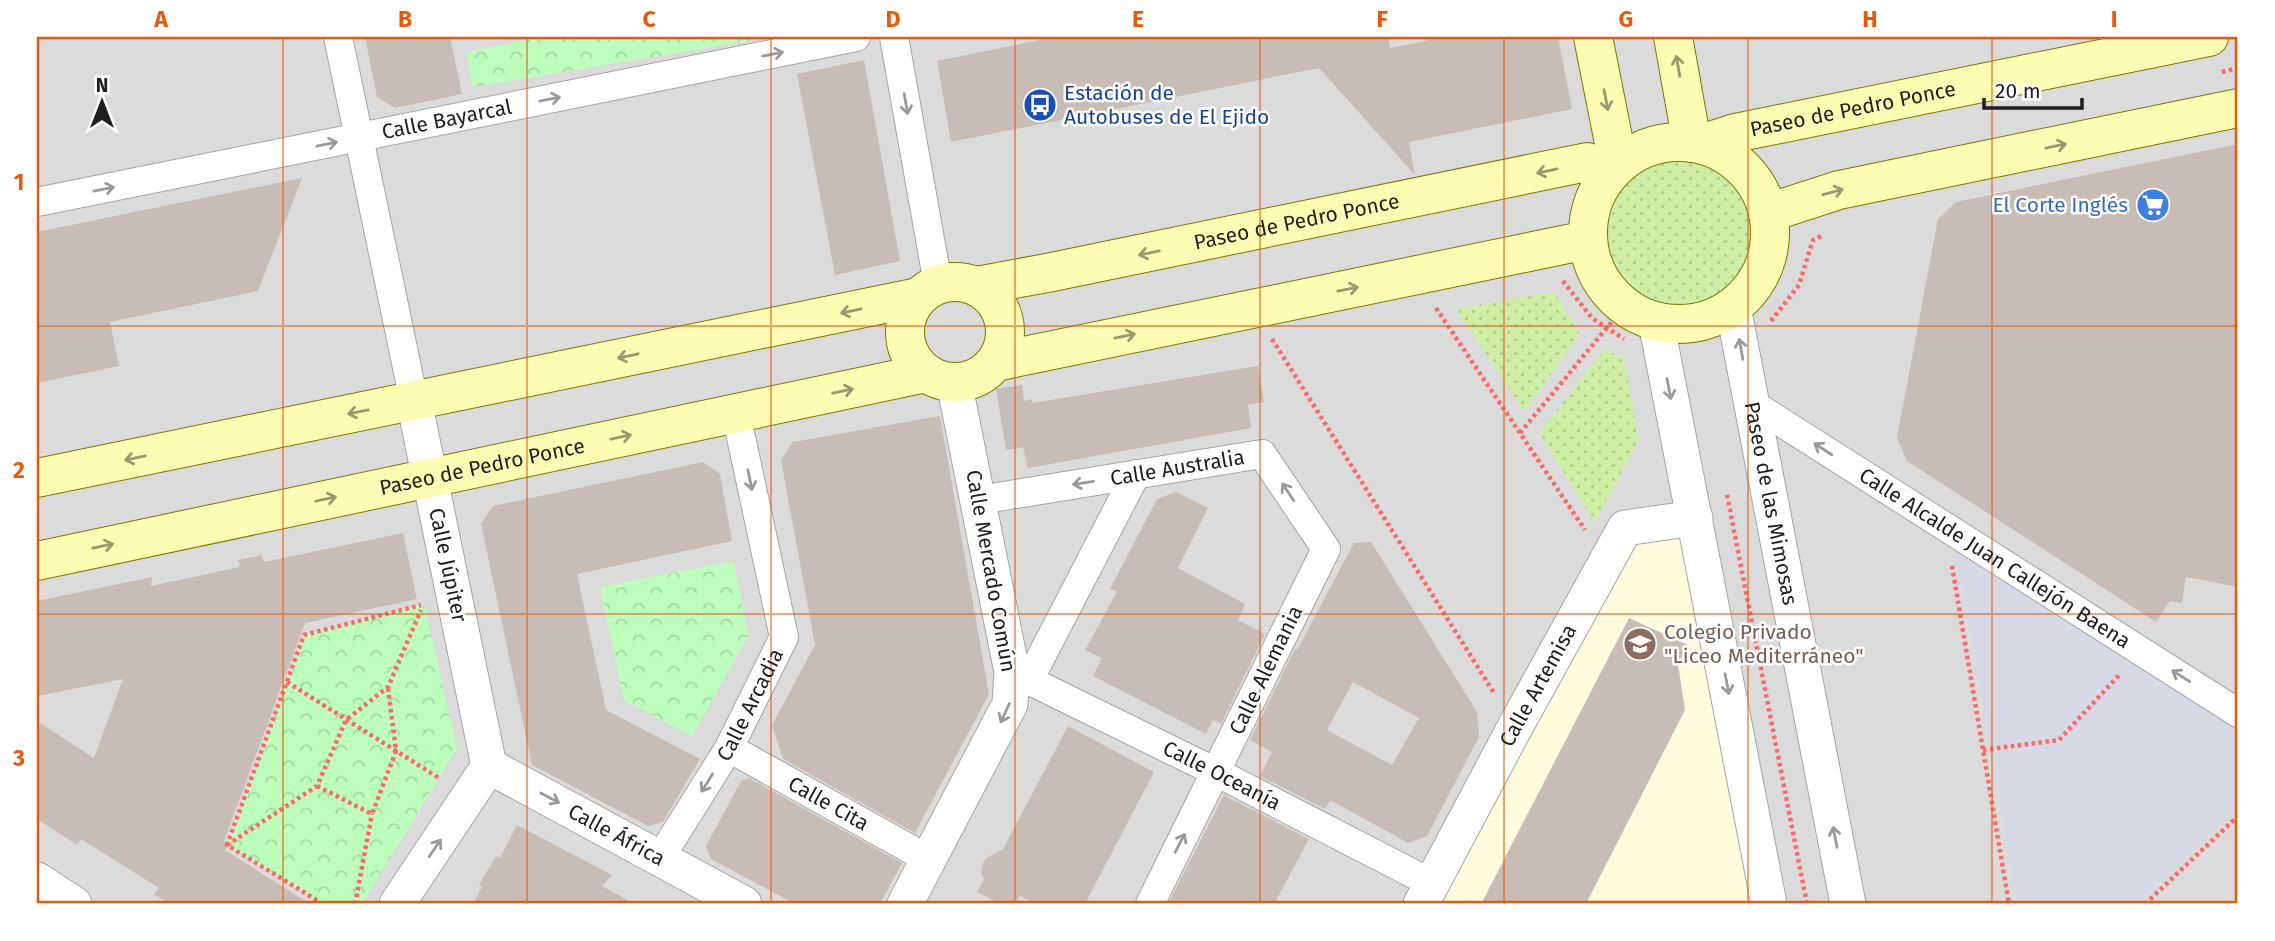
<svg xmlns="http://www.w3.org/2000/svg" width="2275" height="941" viewBox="0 0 2275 941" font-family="'Fira Sans',sans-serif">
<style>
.residential{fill:#dcdbdb}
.education{fill:#fffcdd}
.grass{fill:url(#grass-dots)}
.park{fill:url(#park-crowns)}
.plaza{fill:#d7d9e6}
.building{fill:#c8bcb6;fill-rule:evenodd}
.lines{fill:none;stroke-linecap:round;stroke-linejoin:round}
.minor-casing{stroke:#a5a5a5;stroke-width:30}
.tertiary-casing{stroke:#a5a5a5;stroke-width:37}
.secondary-casing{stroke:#777a00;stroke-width:40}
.path{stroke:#ff6765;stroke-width:4.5;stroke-dasharray:3.5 3.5;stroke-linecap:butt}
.minor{stroke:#fff;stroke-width:28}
.tertiary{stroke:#fff;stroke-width:35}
.secondary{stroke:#fefcb3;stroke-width:38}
.oneway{stroke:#9a9a9a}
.oneway2{stroke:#999870}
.grid{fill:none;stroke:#e8590c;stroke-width:2;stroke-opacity:0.55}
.labels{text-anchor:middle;stroke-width:5;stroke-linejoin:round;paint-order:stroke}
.transit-label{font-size:21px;fill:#164399;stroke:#fff;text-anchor:start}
.street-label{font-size:21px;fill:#1e1e1e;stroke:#fff}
.shop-label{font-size:21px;fill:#366cbe;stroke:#fff;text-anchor:end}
.education-label{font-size:21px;fill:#785e54;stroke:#fff;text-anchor:start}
.neatline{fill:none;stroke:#e8590c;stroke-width:2.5}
.grid-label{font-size:23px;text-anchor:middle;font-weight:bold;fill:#e8590c}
</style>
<defs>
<pattern id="grass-dots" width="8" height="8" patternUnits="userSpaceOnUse" patternTransform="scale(1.75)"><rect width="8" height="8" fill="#cfeea5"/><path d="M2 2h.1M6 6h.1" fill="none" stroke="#b1cc8e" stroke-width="1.8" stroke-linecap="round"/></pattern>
<pattern id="park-crowns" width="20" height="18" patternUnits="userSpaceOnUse" patternTransform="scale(1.75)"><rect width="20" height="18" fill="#bdfebc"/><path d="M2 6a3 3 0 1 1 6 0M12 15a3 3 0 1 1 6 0" fill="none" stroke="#a2d9a1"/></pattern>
</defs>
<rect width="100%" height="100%" fill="#f0ebe3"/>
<rect class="residential" x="37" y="37" width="2201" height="867"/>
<polygon class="education" points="1695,518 1769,904 1421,904 1625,528"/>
<g class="grass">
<circle cx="1678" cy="234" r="76"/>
<polygon points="1554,292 1580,334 1524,411 1456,309"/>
<polygon points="1605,349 1624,359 1639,439 1595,522 1539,433"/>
</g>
<g class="park">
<polygon points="542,37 771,37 473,87 467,52"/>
<polygon points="734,561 748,636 692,736 624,700 600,587"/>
<polygon points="424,604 457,748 362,904 323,904 227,845 304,635"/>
</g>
<polygon class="plaza" points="1956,551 2238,731 2238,806 2135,904 2017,904"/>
<g class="building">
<polygon points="365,37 450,37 462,94 395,108 377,97"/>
<polygon points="1054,37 1388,37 1390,48 1445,37 1558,37 1572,109 1409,142 1415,175 1319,68 951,142 937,61"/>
<polygon points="864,60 900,261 835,275 797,74"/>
<polygon points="2238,144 2238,587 2186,577 2182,603 2170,601 2156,622 1907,461 1897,438 1938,219 1956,202"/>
<polygon points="302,178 258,291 110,322 119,366 37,383 37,232"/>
<polygon points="1258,366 1264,402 1248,405 1251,428 1028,468 1023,447 1006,450 996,389 1022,385 1024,401 1032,399 1032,403"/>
<polygon points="940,416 989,694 915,833 783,759 772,725 815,645 781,460 793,442"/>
<polygon points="703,462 720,474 732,541 577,574 606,710 700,759 663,822 648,826 532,765 481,524 493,506"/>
<polygon points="1176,492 1208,508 1178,568 1245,604 1238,620 1265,634 1221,724 1213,720 1206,734 1093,676 1102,658 1085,650 1117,592 1110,589 1157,499"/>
<polygon points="403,533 417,599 305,623 224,841 229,843 225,850 310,904 170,904 154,894 159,888 81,839 77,845 37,819 37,721 94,758 123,679 37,696 37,601 152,577 151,586 240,567 238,560 262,555 264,562"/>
<path d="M1371 542 1477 712 1479 737 1427 836 1408 843 1330 800 1325 809 1260 776 1272 752 1250 740 1295 649 1297 650 1354 543ZM1353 682 1419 718 1392 765 1327 730Z"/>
<polygon points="1629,618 1688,645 1678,664 1685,710 1586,904 1481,904"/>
<polygon points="1068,726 1154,772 1085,904 1036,904 1020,896 1015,904 1000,904 977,892 984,879 981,873 983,863 987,858 1003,849"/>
<polygon points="749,778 902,863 880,904 795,904 711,859 706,846 741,781"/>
<polygon points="1224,795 1309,839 1274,904 1168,904"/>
<polygon points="517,825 612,875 602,886 635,904 473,904 482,887 479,885 496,856 500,858"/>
</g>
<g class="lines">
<defs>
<g id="minor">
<polyline points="338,37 414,401"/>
<polyline points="894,37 938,284"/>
<path id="s1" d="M37 202 856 37"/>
<path id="s2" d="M1751 403 2238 713"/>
<path id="s3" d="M979 500 1262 454 1326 549 1150 904"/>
<path id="s4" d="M1012 672 1216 772 1431 883"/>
<polyline points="1029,680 1136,474"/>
<path id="s5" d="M729 748 928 859"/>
<path id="s6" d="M660 858 729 748 784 637 736 414"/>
</g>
<g id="tertiary">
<path id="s7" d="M1733 307 1848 904"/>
<polyline points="1656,322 1769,904"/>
<path id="s8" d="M489 766 744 904"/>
<polyline points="37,880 74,904"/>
<polyline points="397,904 489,766 414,401"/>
<polyline points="905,904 1010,704 1012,672 954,382"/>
<path id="s9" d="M1421 904 1515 727 1625 528 1695 518"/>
</g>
<g id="secondary">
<polyline points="1593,37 1618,163"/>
<polyline points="1673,37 1692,143"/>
<circle cx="1679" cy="233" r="91"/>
<path id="s10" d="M1701 144 1735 133 2209 37"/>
<polyline points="1768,213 1839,190 2238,108"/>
<circle cx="955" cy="332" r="50"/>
<path id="s11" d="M977 286 1052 272 1587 162 1613 169"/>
<polyline points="995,362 1587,240"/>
<polyline points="37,478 918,297"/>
<path id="s12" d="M37 561 926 373"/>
</g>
</defs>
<use href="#minor" class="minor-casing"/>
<use href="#tertiary" class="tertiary-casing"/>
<use href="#secondary" class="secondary-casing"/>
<g class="path">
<polyline points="2222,72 2238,68"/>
<polyline points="1563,281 1592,318 1624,339"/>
<polyline points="1436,308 1585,530"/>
<polyline points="1771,321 1799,285 1813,240 1823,235"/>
<polyline points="1272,339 1494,693"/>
<polyline points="1520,433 1624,307"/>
<polyline points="1727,495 1807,904"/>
<polyline points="1952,566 2009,904"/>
<polyline points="287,682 439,778"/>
<polyline points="1983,750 2059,740 2121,673"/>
<polyline points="317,786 372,814 396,751 388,688"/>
<polyline points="227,845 317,786 346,720 388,687 421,610"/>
<polyline points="323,904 227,845 304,635 421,605"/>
<polyline points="355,904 372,814"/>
<polyline points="2145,904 2238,816"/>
</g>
<use href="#minor" class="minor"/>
<use href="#tertiary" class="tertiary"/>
<use href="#secondary" class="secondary"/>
</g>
<defs><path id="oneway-shaft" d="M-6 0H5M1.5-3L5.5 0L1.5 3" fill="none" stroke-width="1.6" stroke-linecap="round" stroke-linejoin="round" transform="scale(1.75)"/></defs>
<g class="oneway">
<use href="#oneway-shaft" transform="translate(773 54) rotate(-11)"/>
<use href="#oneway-shaft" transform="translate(550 99) rotate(-11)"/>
<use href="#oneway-shaft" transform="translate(906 104) rotate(80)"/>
<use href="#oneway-shaft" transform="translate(327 144) rotate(-11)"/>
<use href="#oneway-shaft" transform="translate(104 189) rotate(-11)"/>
<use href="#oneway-shaft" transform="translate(1741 349) rotate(-100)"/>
<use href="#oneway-shaft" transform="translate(1669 389) rotate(79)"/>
<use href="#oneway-shaft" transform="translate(1823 449) rotate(-147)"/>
<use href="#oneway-shaft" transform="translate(750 480) rotate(78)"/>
<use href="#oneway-shaft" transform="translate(1083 483) rotate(171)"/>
<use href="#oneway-shaft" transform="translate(1288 492) rotate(-124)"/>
<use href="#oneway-shaft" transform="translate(2181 676) rotate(-148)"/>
<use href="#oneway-shaft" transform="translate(1727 684) rotate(79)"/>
<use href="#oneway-shaft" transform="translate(1005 713) rotate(115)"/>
<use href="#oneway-shaft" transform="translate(707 783) rotate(122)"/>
<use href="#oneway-shaft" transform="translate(550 798) rotate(28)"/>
<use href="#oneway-shaft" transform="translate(1835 837) rotate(-101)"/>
<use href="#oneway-shaft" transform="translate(1180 843) rotate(-63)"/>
<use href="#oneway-shaft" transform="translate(435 848) rotate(-56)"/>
</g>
<g class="oneway2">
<use href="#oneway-shaft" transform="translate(1678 66) rotate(-100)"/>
<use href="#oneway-shaft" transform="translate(1606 100) rotate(79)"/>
<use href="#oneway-shaft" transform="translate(2056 146) rotate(-12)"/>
<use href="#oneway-shaft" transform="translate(1547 171) rotate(168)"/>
<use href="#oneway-shaft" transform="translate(1833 192) rotate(-15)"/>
<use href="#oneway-shaft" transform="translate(1149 253) rotate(168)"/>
<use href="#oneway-shaft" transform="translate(1348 289) rotate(-11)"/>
<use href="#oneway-shaft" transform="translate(851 311) rotate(168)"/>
<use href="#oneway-shaft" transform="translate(1125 336) rotate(-12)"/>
<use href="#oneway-shaft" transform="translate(628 356) rotate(168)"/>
<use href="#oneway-shaft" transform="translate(843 391) rotate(-12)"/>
<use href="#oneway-shaft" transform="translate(358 412) rotate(169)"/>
<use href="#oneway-shaft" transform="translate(621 437) rotate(-12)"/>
<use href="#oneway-shaft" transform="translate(135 458) rotate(168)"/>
<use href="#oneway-shaft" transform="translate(326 499) rotate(-12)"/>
<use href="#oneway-shaft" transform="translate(103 546) rotate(-12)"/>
</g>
<path class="grid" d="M283 37V904M527 37V904M771 37V904M1015 37V904M1260 37V904M1504 37V904M1748 37V904M1992 37V904M37 326H2238M37 614H2238"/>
<defs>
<symbol id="bus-disc" viewBox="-11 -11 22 22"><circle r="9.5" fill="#1a4fb4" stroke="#fff"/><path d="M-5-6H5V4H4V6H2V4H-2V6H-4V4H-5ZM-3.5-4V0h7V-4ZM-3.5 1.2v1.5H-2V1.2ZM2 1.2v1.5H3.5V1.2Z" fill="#fff"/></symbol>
<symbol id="supermarket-disc" viewBox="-11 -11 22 22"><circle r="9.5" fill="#3f7fe0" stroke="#fff"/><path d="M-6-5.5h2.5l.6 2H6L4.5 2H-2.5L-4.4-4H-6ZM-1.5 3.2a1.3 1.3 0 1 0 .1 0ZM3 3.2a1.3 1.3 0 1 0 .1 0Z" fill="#fff"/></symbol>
<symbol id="school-disc" viewBox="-11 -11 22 22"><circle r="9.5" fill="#8d6e63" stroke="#fff"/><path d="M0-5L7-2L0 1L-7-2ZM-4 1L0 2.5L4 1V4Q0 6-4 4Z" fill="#fff"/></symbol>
</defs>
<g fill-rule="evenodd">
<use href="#bus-disc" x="1021" y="86" width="38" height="38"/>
<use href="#supermarket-disc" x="2134" y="186" width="38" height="38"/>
<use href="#school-disc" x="1621" y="625" width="38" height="38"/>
</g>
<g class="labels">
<g class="transit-label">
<text x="1064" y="100">Estación de<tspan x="1064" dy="24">Autobuses de El Ejido</tspan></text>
</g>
<g class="street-label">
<text dy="7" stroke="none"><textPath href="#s10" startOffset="156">Paseo de Pedro Ponce</textPath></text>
<text dy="7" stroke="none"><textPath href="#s1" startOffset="418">Calle Bayarcal</textPath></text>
<text dy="7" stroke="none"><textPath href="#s11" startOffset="326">Paseo de Pedro Ponce</textPath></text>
<text dy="7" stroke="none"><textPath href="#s12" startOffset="455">Paseo de Pedro Ponce</textPath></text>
<text dy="7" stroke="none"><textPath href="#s3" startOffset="201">Calle Australia</textPath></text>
<text dy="7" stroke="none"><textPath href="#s7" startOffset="200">Paseo de las Mimosas</textPath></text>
<text dy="7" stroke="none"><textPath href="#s2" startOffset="289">Calle Alcalde Juan Callejón Baena</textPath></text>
<text transform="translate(448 565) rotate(78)" y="7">Calle Júpiter</text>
<text transform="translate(991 571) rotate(80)" y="7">Calle Mercado Común</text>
<text transform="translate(1266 670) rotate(-64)" y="7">Calle Alemania</text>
<text dy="7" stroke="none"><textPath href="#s9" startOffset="248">Calle Artemisa</textPath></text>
<text dy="7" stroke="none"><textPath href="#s6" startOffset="178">Calle Arcadia</textPath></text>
<text dy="7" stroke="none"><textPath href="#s4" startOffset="234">Calle Oceanía</textPath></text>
<text dy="7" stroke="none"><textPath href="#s5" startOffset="114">Calle Cita</textPath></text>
<text dy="7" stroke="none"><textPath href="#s8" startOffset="145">Calle África</textPath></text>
</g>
<g class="shop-label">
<text x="2128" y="212">El Corte Inglés</text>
</g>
<g class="education-label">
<text x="1664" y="639">Colegio Privado<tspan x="1664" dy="24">"Liceo Mediterráneo"</tspan></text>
</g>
</g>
<rect width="2275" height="941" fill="none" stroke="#ffffff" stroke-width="77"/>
<g transform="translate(102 102)" stroke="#ffffff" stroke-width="5" paint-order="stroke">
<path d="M0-5L12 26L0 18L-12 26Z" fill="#1e1e1e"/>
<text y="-10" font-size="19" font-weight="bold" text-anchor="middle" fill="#1e1e1e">N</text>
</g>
<path d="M1984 98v10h98v-10" fill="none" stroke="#1e1e1e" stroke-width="3.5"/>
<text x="1995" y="98" font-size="21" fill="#1e1e1e" stroke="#ffffff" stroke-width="5" paint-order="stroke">20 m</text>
<rect x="38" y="38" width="2198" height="864" class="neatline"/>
<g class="grid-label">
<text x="161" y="27">A</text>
<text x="405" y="27">B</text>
<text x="649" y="27">C</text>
<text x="893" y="27">D</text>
<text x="1138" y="27">E</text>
<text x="1382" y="27">F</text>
<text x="1626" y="27">G</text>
<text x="1870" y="27">H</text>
<text x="2114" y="27">I</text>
<text x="19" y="190">1</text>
<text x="19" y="478">2</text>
<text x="19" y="766">3</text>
</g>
</svg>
